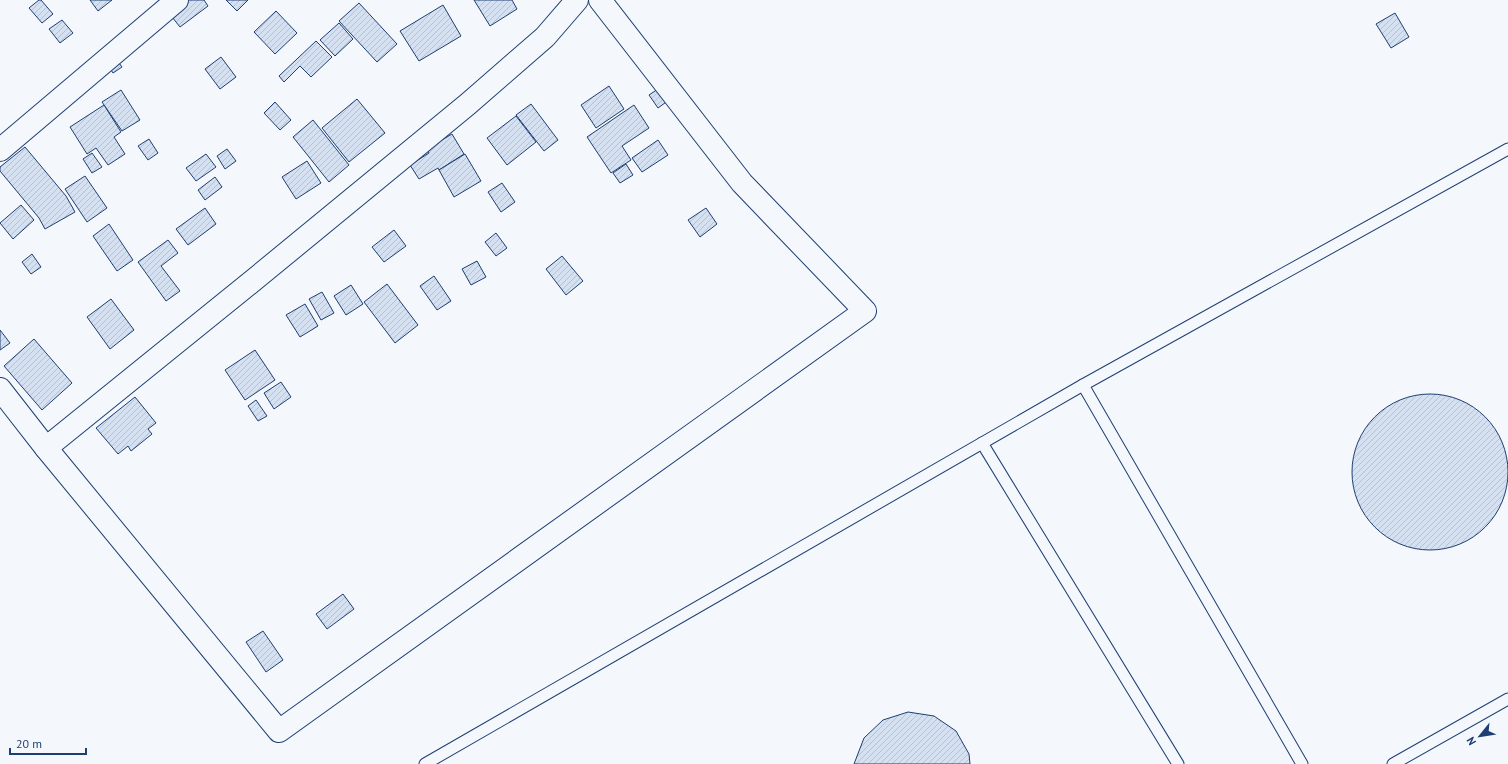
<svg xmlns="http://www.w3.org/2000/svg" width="1508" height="764" viewBox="0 0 1508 764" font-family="'PT Sans',sans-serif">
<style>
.building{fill:url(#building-hatch);stroke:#1d3f73}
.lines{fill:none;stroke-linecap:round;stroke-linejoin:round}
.lane-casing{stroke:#1d3f73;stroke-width:13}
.street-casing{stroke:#1d3f73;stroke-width:24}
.lane{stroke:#f4f7fb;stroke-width:11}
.street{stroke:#f4f7fb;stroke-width:22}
</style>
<defs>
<pattern id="building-hatch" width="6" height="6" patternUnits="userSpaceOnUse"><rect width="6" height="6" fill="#d5e0f0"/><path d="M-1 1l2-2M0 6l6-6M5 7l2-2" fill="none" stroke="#b6c1d1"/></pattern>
</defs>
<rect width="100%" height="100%" fill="#f4f7fb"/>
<g class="building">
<polygon points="39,0 41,0 53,14 42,23 29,8"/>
<polygon points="90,0 112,0 98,11"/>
<polygon points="184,0 204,0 208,6 180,27 168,12"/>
<polygon points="226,0 248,0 237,11"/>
<polygon points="474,0 512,0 517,9 490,26"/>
<polygon points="359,3 397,44 377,62 339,21"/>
<polygon points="443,5 461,36 419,61 400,31"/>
<polygon points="276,11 297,33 275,54 254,32"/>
<polygon points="1395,13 1409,37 1391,48 1376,24"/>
<polygon points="62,20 73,33 60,43 49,29"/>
<polygon points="339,23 353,39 335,56 320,40"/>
<polygon points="316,41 332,57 311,77 300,66 284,82 279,76"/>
<polygon points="114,56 122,67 113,73 106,62"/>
<polygon points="221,57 236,77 220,89 205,69"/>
<polygon points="609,86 624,109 596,128 581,105"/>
<polygon points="661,87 669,100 658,108 649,95"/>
<polygon points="121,90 140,120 122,131 102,102"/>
<polygon points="357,99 385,133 349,162 322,128"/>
<polygon points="275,102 291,120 280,130 264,113"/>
<polygon points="531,104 558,140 544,151 516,115"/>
<polygon points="104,105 121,132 114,137 125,154 108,165 96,148 87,154 70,127"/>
<polygon points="634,105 649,128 622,146 631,160 611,173 587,137"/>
<polygon points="516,116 536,142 507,165 487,138"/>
<polygon points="313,120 349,165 329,182 293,137"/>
<polygon points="452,134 464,154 439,170 438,168 419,179 410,165 429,153 427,149"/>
<polygon points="149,139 158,153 148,160 138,146"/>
<polygon points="658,140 668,155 642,172 632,158"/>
<polygon points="25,147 66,196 75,212 45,229 39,218 0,171 0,167"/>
<polygon points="227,149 236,161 225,169 217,156"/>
<polygon points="92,153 102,167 92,173 83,159"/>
<polygon points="206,154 216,167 196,181 186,168"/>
<polygon points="465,154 481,181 454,197 439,170"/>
<polygon points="307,161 321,183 296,199 282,177"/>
<polygon points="626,164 633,175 620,183 613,173"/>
<polygon points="85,176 107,208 87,222 65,189"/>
<polygon points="215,177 222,187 205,200 198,190"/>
<polygon points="502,183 515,202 501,212 488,192"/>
<polygon points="21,205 34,220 13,239 0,223"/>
<polygon points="205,208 216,224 188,245 176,229"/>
<polygon points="706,208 717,224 700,237 688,220"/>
<polygon points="109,224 133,260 117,271 93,236"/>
<polygon points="394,230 406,246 384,262 372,247"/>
<polygon points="496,233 507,248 496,256 485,242"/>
<polygon points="168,240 178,253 161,266 180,291 166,301 138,262"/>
<polygon points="32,254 41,267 31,274 22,262"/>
<polygon points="562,256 583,281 566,295 546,269"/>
<polygon points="477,261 486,277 471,285 462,269"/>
<polygon points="434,276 451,301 437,310 420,286"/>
<polygon points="387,284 418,325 395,343 364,302"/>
<polygon points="351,285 363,304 346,315 334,296"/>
<polygon points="322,292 334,313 321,320 309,299"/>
<polygon points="111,299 134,330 110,349 87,317"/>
<polygon points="305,304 318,326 300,337 286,315"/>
<polygon points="0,330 10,343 0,350"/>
<polygon points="34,339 72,383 42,410 4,366"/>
<polygon points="255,350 275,380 245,400 225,370"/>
<polygon points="281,382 291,397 274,409 264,393"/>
<circle cx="1430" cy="472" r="78"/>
<polygon points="135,397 156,423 148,429 152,434 131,451 128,446 118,454 96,428"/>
<polygon points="256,400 267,416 258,421 248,406"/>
<polygon points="343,594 354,609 327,629 316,614"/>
<polygon points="263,631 283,660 266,672 246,642"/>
<polygon points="908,712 934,716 956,731 969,754 970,764 854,764 864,738 883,720"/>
</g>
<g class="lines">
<defs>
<g id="lane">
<polyline points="1083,385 1302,764"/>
<polyline points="982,443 1178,764"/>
<polyline points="425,764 1083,385 1508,149"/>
<polyline points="1393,764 1508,699"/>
</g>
<g id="street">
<polyline points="0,150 177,0"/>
<polyline points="0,389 46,448 279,731 865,311 742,183 600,0"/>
<polyline points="46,448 255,279 468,104 545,37 577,0"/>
</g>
</defs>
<use href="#lane" class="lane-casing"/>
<use href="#street" class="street-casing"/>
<use href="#lane" class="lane"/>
<use href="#street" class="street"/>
</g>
<g transform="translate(1480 736) rotate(240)" stroke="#f4f7fb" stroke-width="3" paint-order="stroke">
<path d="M0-3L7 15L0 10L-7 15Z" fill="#1d3f73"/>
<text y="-6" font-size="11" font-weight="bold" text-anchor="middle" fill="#1d3f73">N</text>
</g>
<path d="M10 748v6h76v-6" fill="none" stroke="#1d3f73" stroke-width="2"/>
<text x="16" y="748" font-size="12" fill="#1d3f73" stroke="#f4f7fb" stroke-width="3" paint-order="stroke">20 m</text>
</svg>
